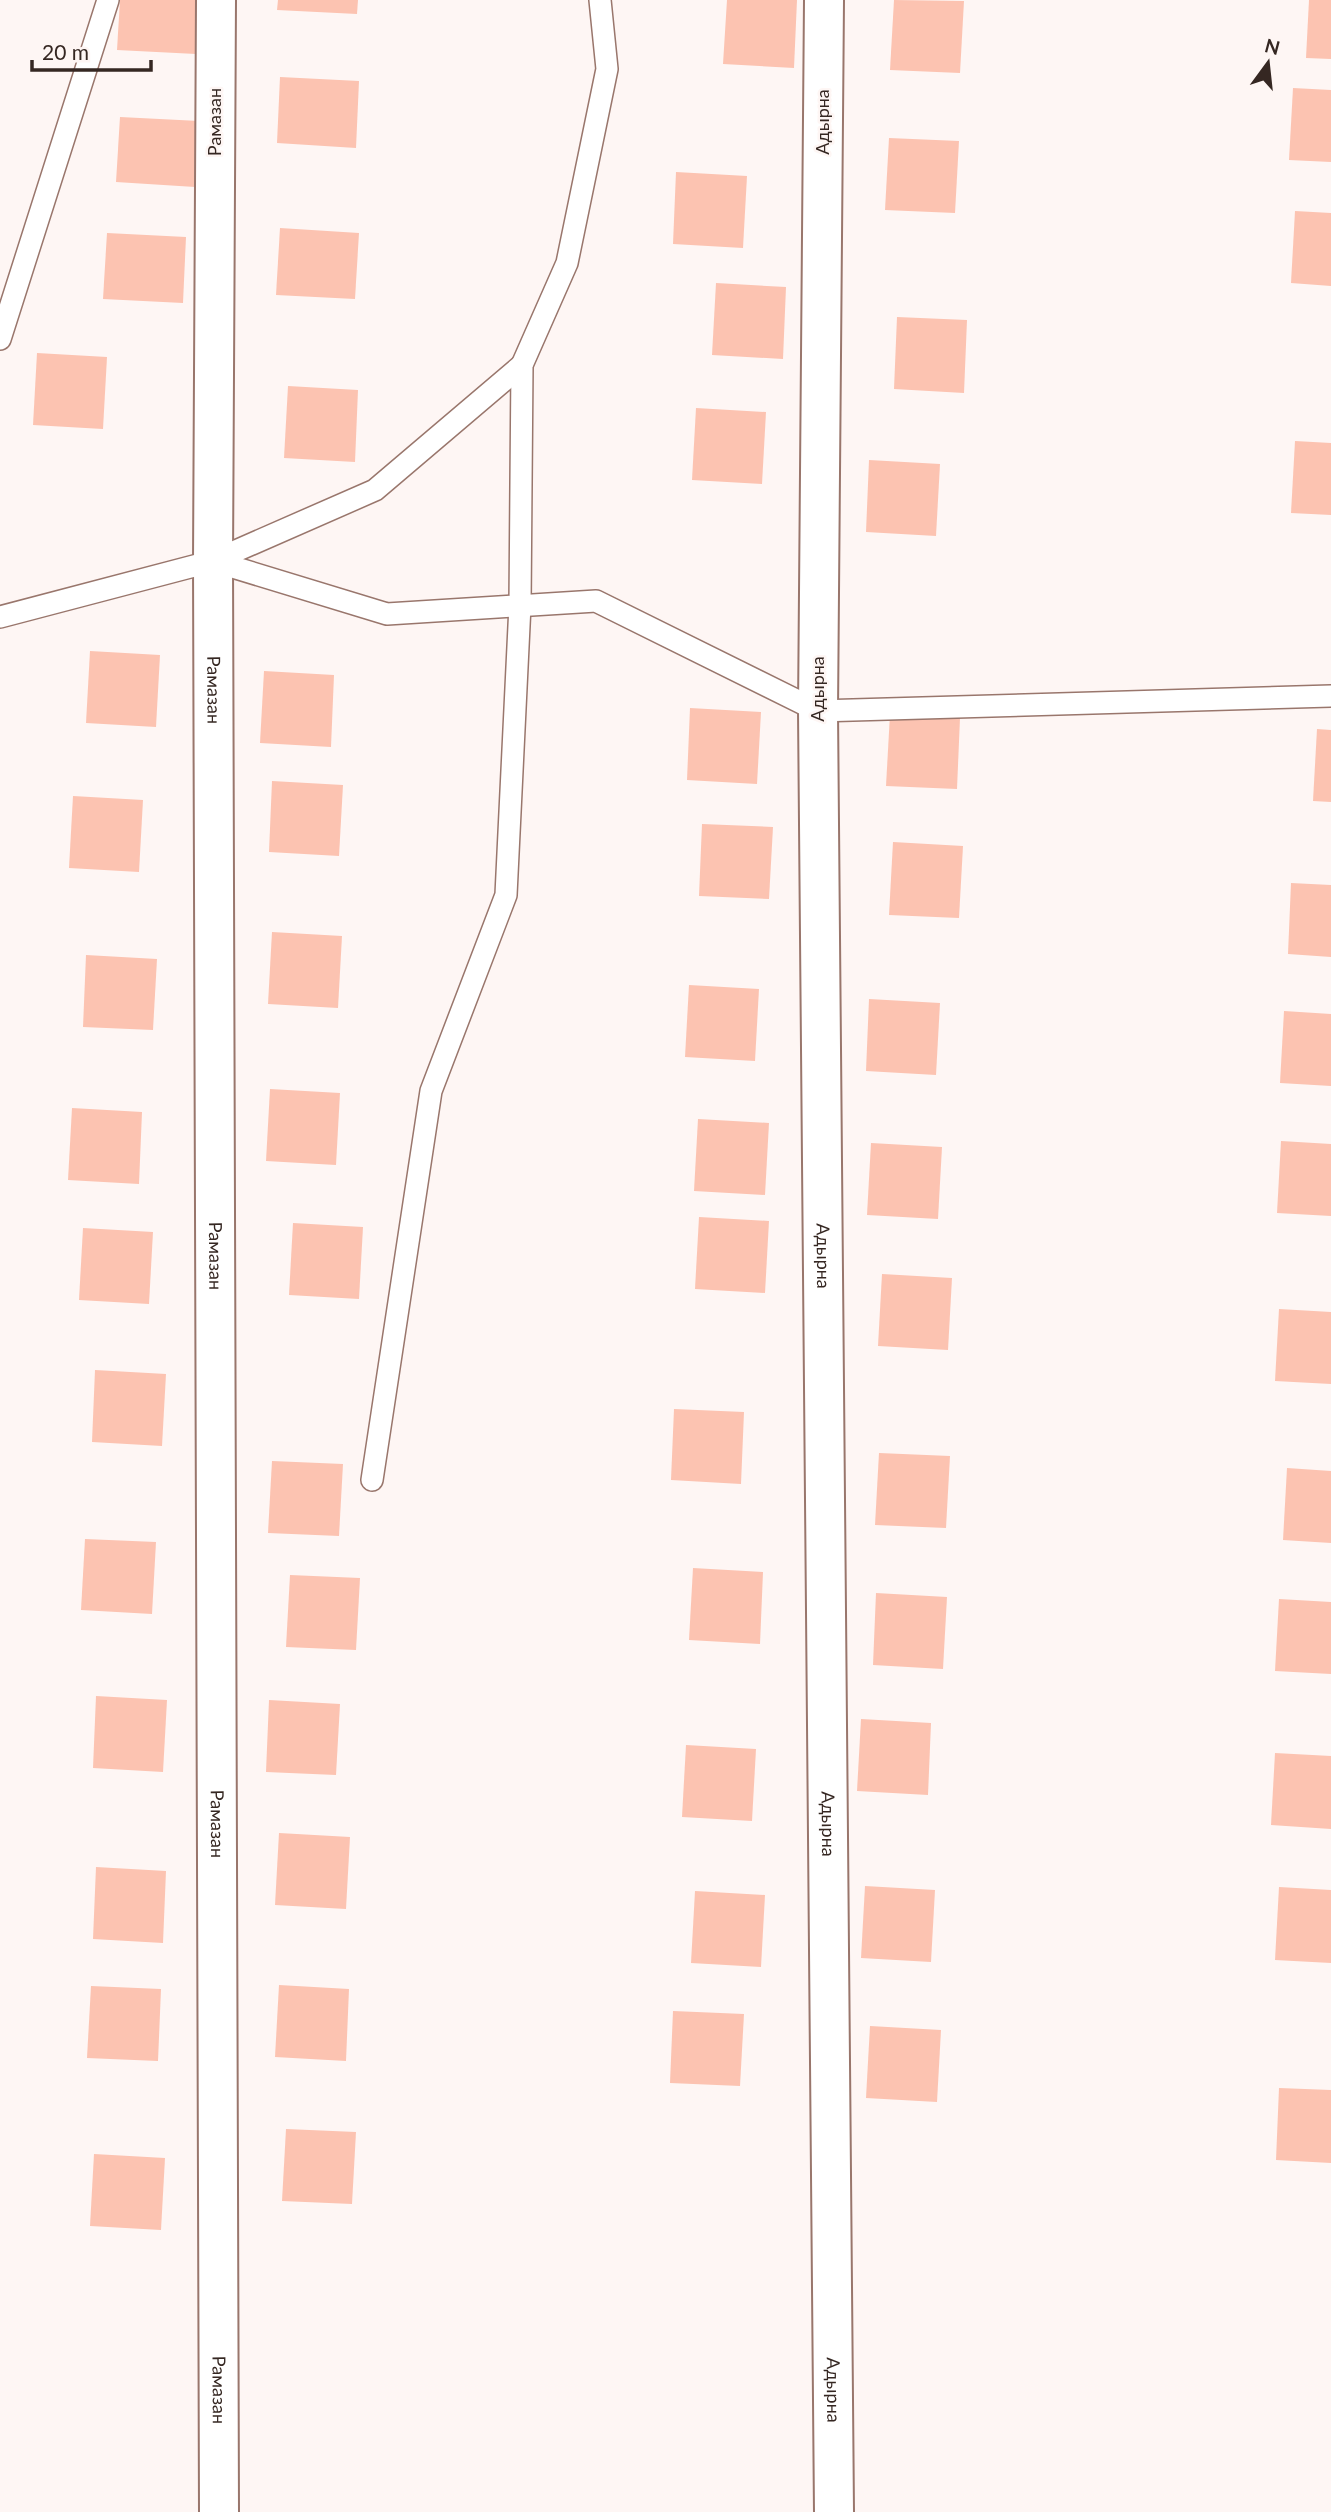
<svg xmlns="http://www.w3.org/2000/svg" width="1331" height="2512" viewBox="0 0 1331 2512" font-family="Lato,sans-serif">
<style>
.building{fill:#fcc3b1}
.lines{fill:none;stroke-linecap:round;stroke-linejoin:round}
.lane-casing{stroke:#99766c;stroke-width:24}
.street-casing{stroke:#99766c;stroke-width:42}
.lane{stroke:#fff;stroke-width:21}
.street{stroke:#fff;stroke-width:38}
.labels{text-anchor:middle;stroke-width:5;stroke-linejoin:round;paint-order:stroke}
.street-label{font-size:18px;fill:#352722;stroke:#fef6f4}
</style>
<rect width="100%" height="100%" fill="#fef6f4"/>
<g class="building">
<polygon points="120,0 199,0 196,54 117,50"/>
<polygon points="278,0 358,0 357,14 277,10"/>
<polygon points="727,0 797,0 794,68 723,64"/>
<polygon points="894,0 964,1 960,73 890,70"/>
<polygon points="1309,0 1331,0 1331,59 1306,58"/>
<polygon points="280,77 359,81 356,148 277,143"/>
<polygon points="1293,88 1331,90 1331,162 1289,160"/>
<polygon points="120,117 199,121 195,187 116,182"/>
<polygon points="889,138 959,141 955,213 885,210"/>
<polygon points="676,172 747,176 743,248 673,244"/>
<polygon points="1295,211 1331,213 1331,286 1291,283"/>
<polygon points="280,228 359,233 355,299 276,295"/>
<polygon points="107,233 186,237 183,303 103,299"/>
<polygon points="716,283 786,287 783,359 712,355"/>
<polygon points="897,317 967,320 964,393 894,389"/>
<polygon points="37,353 107,357 103,429 33,425"/>
<polygon points="288,386 358,390 355,462 284,458"/>
<polygon points="696,408 766,412 762,484 692,480"/>
<polygon points="1295,441 1331,443 1331,515 1291,513"/>
<polygon points="869,460 940,464 936,536 866,532"/>
<polygon points="90,651 160,655 156,727 86,723"/>
<polygon points="264,671 334,675 331,747 260,743"/>
<polygon points="690,708 761,712 757,784 687,780"/>
<polygon points="890,714 960,718 957,789 886,786"/>
<polygon points="1317,729 1331,730 1331,802 1313,801"/>
<polygon points="272,781 343,785 339,856 269,852"/>
<polygon points="73,796 143,800 139,872 69,868"/>
<polygon points="702,824 773,827 769,899 699,896"/>
<polygon points="893,842 963,846 959,918 889,915"/>
<polygon points="1291,883 1331,885 1331,957 1288,954"/>
<polygon points="272,932 342,936 338,1008 268,1004"/>
<polygon points="86,955 157,959 153,1030 83,1027"/>
<polygon points="689,985 759,989 755,1061 685,1057"/>
<polygon points="869,999 940,1003 936,1075 866,1071"/>
<polygon points="1284,1011 1331,1014 1331,1086 1280,1083"/>
<polygon points="270,1089 340,1093 336,1165 266,1161"/>
<polygon points="72,1108 142,1112 139,1184 68,1180"/>
<polygon points="698,1119 769,1123 765,1195 694,1191"/>
<polygon points="1281,1141 1331,1144 1331,1216 1277,1213"/>
<polygon points="871,1143 942,1147 938,1219 867,1215"/>
<polygon points="699,1217 769,1221 765,1293 695,1289"/>
<polygon points="293,1223 363,1227 359,1299 289,1295"/>
<polygon points="83,1228 153,1232 149,1304 79,1300"/>
<polygon points="882,1274 952,1278 948,1350 878,1346"/>
<polygon points="1279,1309 1331,1312 1331,1384 1275,1381"/>
<polygon points="95,1370 166,1374 162,1446 92,1442"/>
<polygon points="674,1409 744,1412 741,1484 671,1480"/>
<polygon points="879,1453 950,1456 946,1528 875,1525"/>
<polygon points="272,1461 343,1464 339,1536 268,1533"/>
<polygon points="1287,1468 1331,1471 1331,1543 1283,1540"/>
<polygon points="85,1539 156,1542 152,1614 81,1610"/>
<polygon points="693,1568 763,1572 760,1644 689,1640"/>
<polygon points="290,1575 360,1578 356,1650 286,1647"/>
<polygon points="876,1593 947,1597 943,1669 873,1665"/>
<polygon points="1279,1599 1331,1602 1331,1674 1275,1671"/>
<polygon points="96,1696 167,1700 163,1772 93,1768"/>
<polygon points="269,1700 340,1704 336,1775 266,1772"/>
<polygon points="861,1719 931,1723 928,1795 857,1791"/>
<polygon points="686,1745 756,1749 752,1821 682,1817"/>
<polygon points="1275,1753 1331,1756 1331,1829 1271,1825"/>
<polygon points="279,1833 350,1837 346,1909 275,1905"/>
<polygon points="96,1867 166,1871 163,1943 93,1939"/>
<polygon points="865,1886 935,1890 931,1962 861,1958"/>
<polygon points="1279,1887 1331,1890 1331,1963 1275,1960"/>
<polygon points="695,1891 765,1895 761,1967 691,1963"/>
<polygon points="279,1985 349,1989 346,2061 275,2057"/>
<polygon points="91,1986 161,1989 158,2061 87,2058"/>
<polygon points="673,2011 744,2014 740,2086 670,2083"/>
<polygon points="870,2026 941,2030 937,2102 866,2098"/>
<polygon points="1279,2088 1331,2090 1331,2163 1276,2160"/>
<polygon points="286,2129 356,2132 352,2204 282,2201"/>
<polygon points="94,2154 165,2158 161,2230 90,2226"/>
</g>
<g class="lines">
<defs>
<g id="lane">
<polyline points="0,339 108,0"/>
<polyline points="213,561 375,490 522,365"/>
<polyline points="0,617 213,561 387,614 596,601 818,711 1331,696"/>
<polyline points="372,1480 431,1091 506,895 520,605 522,365 567,263 607,69 600,0"/>
</g>
<g id="street">
<path id="s1" d="M216 0 213 561 219 2512"/>
<path id="s2" d="M824 0 818 711 834 2512"/>
</g>
</defs>
<use href="#lane" class="lane-casing"/>
<use href="#street" class="street-casing"/>
<use href="#lane" class="lane"/>
<use href="#street" class="street"/>
</g>
<g class="labels">
<g class="street-label">
<text transform="translate(215 122) rotate(-90)" y="6">Рамазан</text>
<text transform="translate(823 122) rotate(-90)" y="6">Адырна</text>
<text dy="6" stroke="none"><textPath href="#s1" startOffset="690">Рамазан</textPath></text>
<text transform="translate(818 689) rotate(-90)" y="6">Адырна</text>
<text dy="6" stroke="none"><textPath href="#s1" startOffset="1256">Рамазан</textPath></text>
<text dy="6" stroke="none"><textPath href="#s2" startOffset="1256">Адырна</textPath></text>
<text dy="6" stroke="none"><textPath href="#s1" startOffset="1824">Рамазан</textPath></text>
<text dy="6" stroke="none"><textPath href="#s2" startOffset="1824">Адырна</textPath></text>
<text dy="6" stroke="none"><textPath href="#s1" startOffset="2390">Рамазан</textPath></text>
<text dy="6" stroke="none"><textPath href="#s2" startOffset="2390">Адырна</textPath></text>
</g>
</g>
<g transform="translate(1268 63) rotate(15)" stroke="#fef6f4" stroke-width="5" paint-order="stroke">
<path d="M0-5L12 26L0 18L-12 26Z" fill="#352722"/>
<text y="-10" font-size="19" font-weight="bold" text-anchor="middle" fill="#352722">N</text>
</g>
<path d="M32 60v10h119v-10" fill="none" stroke="#352722" stroke-width="3.5"/>
<text x="42" y="60" font-size="21" fill="#352722" stroke="#fef6f4" stroke-width="5" paint-order="stroke">20 m</text>
</svg>
